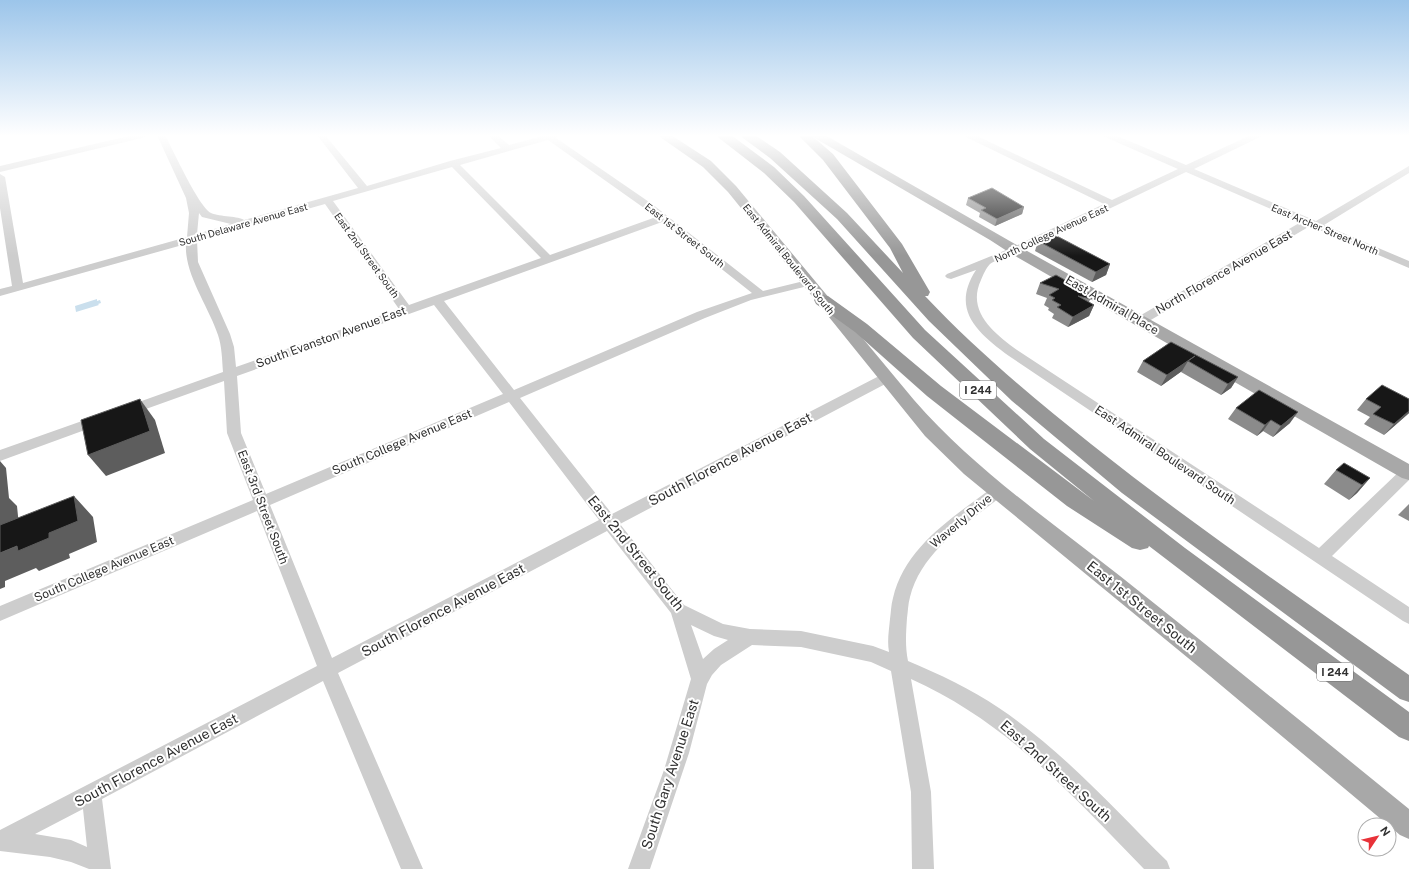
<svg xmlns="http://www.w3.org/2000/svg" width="1409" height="869" viewBox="0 0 1409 869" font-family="'Public Sans',sans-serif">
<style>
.water{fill:#cadfed}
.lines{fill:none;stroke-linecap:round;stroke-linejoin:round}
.minor{fill:#cdcdcd;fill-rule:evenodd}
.major{fill:#a8a8a8;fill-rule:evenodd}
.highway{fill:#979797;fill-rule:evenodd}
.wall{fill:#8b8b8b}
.shaded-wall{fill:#5d5d5d}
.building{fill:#171717;stroke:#5d5d5d}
.labels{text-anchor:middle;stroke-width:4;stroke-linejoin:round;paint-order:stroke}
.far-street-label{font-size:10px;fill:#303030;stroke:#fff}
.shield{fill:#fff;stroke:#6e6e6e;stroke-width:1}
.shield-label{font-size:11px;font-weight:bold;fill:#303030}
.street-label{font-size:12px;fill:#303030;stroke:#fff}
.near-street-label{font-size:14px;fill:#303030;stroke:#fff}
</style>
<rect width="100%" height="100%" fill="#fff"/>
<polygon class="water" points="97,299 97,301 100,300 101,303 98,304 99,305 76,312 75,306"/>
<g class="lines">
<g class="minor">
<polygon points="133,135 147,135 146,137 0,172 0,166"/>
<path d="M157 135H165C173 150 199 207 211 213 220 217 239 216 244 220L358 188 317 135H325L367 186 450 161 501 148 488 135H497L509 145 547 135H560L556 138 652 204 763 291 808 280 812 281 814 283 812 285 751 300 705 318 520 398 612 514 881 375 886 374 891 375 893 378 891 381 620 524 684 605 723 624 750 629 801 631 873 646 889 652C887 641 889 630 890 619 891 612 891 605 893 598 905 546 954 517 993 487L998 485 1003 487 1005 491 1003 495C968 523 922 550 910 597 908 604 908 611 907 618 906 633 905 646 908 661 939 674 971 689 999 708 1062 750 1113 808 1167 861L1170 869H1144C1072 795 1007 722 911 679L931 792 934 869H912L911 792 891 671 871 662 801 647 752 645 721 665 712 675 707 684 689 753 650 869H628L664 770 691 679 671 613 607 531 338 673 423 869H401L323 681 102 799 111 869H89L71 862 50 857 0 851V830L317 666 257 511 0 621V606L253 500 227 433 224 381 132 414 127 416 122 414 120 411 122 408 223 372C222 359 222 347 218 335 209 307 184 274 186 244L0 296V289L12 286 0 208V174L5 177 23 283 187 237 189 213 186 198ZM548 140 644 208 656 217 550 255 460 165ZM452 167 541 258 409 305 333 201ZM325 204 399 309 236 367 234 347 230 334 198 262 197 240ZM199 213 202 217 231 224 197 234ZM662 222 752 293 697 312 514 390 444 301ZM434 305 503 394 266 494 241 433 237 376ZM509 402 599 520 332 658 270 505ZM691 625 714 636 728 640 714 649 703 659ZM83 809 87 847 71 840 35 834Z"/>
<path d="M965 135H975L1112 200 1178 169 1105 137 1104 135H1115L1186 165 1251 135H1261L1260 137 1194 169 1316 221 1409 166V173L1324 225 1409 261V268L1310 226 1144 324H1136L1134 321 1136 318 1301 222 1186 172 1019 252C1012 255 995 260 990 264 986 268 983 275 981 280 966 312 995 334 1017 350L1319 548 1404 467 1409 466V480L1332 556 1409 607V624L1403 621 1009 356C978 333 950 310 976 270L951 279 947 278 945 276 947 274 1011 248 1104 204 966 137Z"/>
<polygon points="99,415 104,417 106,420 104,423 0,461 0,450"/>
</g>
<g class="major">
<path d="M659 135H671L711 161 736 186 914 400C973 468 1049 520 1120 576 1217 653 1313 731 1409 809V839L1400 835 1210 676 964 474 925 436 728 192 703 167 660 137Z"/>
<polygon points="812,135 825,135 1020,247 1409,464 1409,480 1402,478 1010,253 990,240 813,137"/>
</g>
<g class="highway">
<polygon points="717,135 731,135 774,167 804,196 925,330 1044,439 1185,548 1409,712 1409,741 1399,737 1149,546 1148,548 1140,550 1132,548 1067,506 927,396 855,332 816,304 814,300 816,296 822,295 828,296 867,324 941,386 1094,501 1030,449 913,338 794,202 764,173 719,138"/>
<path d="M741 135H755L780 152 847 213 903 273 890 248 823 160 798 135H811L833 154 902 244 930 292 928 296H925C976 350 1033 398 1091 444 1194 526 1302 599 1409 675V702L1400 699 1122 493 1012 401 929 321 837 219 770 158 743 138Z"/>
</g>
</g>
<g class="wall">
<polygon points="968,198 1024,207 1022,214 995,226 979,217 980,213 966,205"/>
<polygon points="1038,241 1110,264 1106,275 1092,282 1035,251"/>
<polygon points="1040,283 1092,295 1089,302 1094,305 1089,316 1068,327 1052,318 1054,314 1048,310 1049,308 1044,305 1047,298 1036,294"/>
<polygon points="1171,342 1238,377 1231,388 1221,395 1181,372 1182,371 1161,386 1137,372 1143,361"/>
<polygon points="1366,399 1409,399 1409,413 1384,435 1364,424 1370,417 1357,410"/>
<polygon points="1236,408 1290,423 1273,437 1263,431 1257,436 1228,419"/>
<polygon points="1336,470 1370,478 1357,493 1349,500 1324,484"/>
<polygon points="1409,504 1409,521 1398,515"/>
</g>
<g class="shaded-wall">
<polygon points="1024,207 1022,214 995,226 997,219"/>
<polygon points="1110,264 1106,275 1092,282 1096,272"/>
<polygon points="1094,305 1089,316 1068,327 1073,317"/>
<polygon points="1195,356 1188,361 1182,371 1161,386 1167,375"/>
<polygon points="1238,377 1231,388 1221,395 1228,384"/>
<polygon points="140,399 155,420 165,453 106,476 88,455"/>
<polygon points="1409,411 1409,413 1408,414 1384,435 1394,424"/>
<polygon points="1298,412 1290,423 1273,437 1281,426"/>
<polygon points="1271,420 1263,431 1257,436 1265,425"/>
<polygon points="0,461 6,468 9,498 17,506 21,546 0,525"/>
<polygon points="1370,478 1357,493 1349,500 1362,485"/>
<polygon points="74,496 93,517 97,542 69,554 70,558 39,571 36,568 5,581 5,587 0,589 0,553 49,533"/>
</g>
<g class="building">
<polygon points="992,188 1024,207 997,219 981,210 986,208 968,198"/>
<polygon points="1053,234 1110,264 1096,272 1038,241"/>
<polygon points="1056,275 1092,295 1091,299 1078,296 1094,305 1073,317 1057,307 1061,305 1052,300 1055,298 1049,295 1059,289 1040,283"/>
<polygon points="1171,342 1238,377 1228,384 1188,361 1195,356 1167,375 1143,361"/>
<polygon points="1382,385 1409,399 1409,411 1394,424 1373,414 1381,407 1366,399"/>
<polygon points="1259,390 1298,412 1281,426 1271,420 1265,425 1236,408"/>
<polygon points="140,399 150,431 88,455 81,420"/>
<polygon points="1344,463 1370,478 1362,485 1336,470"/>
<polygon points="74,496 78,521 49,533 49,538 18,551 17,546 0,553 0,525"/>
</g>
<linearGradient id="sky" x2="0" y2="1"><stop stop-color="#9cc5ea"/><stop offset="0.53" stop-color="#fff"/><stop offset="1" stop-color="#fff" stop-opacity="0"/></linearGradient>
<rect width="1409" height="256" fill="url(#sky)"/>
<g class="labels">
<g class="far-street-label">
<text transform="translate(243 224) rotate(-16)" y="4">South Delaware Avenue East</text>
<text transform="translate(1325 229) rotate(23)" y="4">East Archer Street North</text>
<text transform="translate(1051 233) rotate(-25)" y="4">North College Avenue East</text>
<text transform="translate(685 235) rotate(38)" y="4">East 1st Street South</text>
<text transform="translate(367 255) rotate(54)" y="4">East 2nd Street South</text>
<text transform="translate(789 259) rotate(51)" y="4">East Admiral Boulevard South</text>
</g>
<g class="shield">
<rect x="960" y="381" width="36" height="18" rx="3"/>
<rect x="1317" y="663" width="36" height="18" rx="3"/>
</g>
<g class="shield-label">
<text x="978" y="394">I 244</text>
<text x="1335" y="676">I 244</text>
</g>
<g class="street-label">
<text transform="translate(1224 272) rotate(-30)" y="4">North Florence Avenue East</text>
<text transform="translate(1112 305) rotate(30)" y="4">East Admiral Place</text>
<text transform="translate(331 337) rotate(-20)" y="4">South Evanston Avenue East</text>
<text transform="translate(402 442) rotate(-23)" y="4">South College Avenue East</text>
<text transform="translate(1165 455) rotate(34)" y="4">East Admiral Boulevard South</text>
<text transform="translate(263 507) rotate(69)" y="4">East 3rd Street South</text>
<text transform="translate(961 521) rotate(-40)" y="4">Waverly Drive</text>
<text transform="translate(104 569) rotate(-23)" y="4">South College Avenue East</text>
</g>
<g class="near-street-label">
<text transform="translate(730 459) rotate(-28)" y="5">South Florence Avenue East</text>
<text transform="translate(636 553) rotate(51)" y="5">East 2nd Street South</text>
<text transform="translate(1142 607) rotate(39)" y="5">East 1st Street South</text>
<text transform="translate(443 610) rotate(-28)" y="5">South Florence Avenue East</text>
<text transform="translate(156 760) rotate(-28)" y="5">South Florence Avenue East</text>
<text transform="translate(1056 771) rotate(42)" y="5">East 2nd Street South</text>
<text transform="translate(670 774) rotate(-72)" y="5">South Gary Avenue East</text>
</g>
</g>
<g transform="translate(1377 837) rotate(55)"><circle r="19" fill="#ffffff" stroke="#acacac"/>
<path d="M0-3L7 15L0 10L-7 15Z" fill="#e83239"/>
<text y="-6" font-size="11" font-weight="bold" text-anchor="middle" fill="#303030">N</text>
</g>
</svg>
